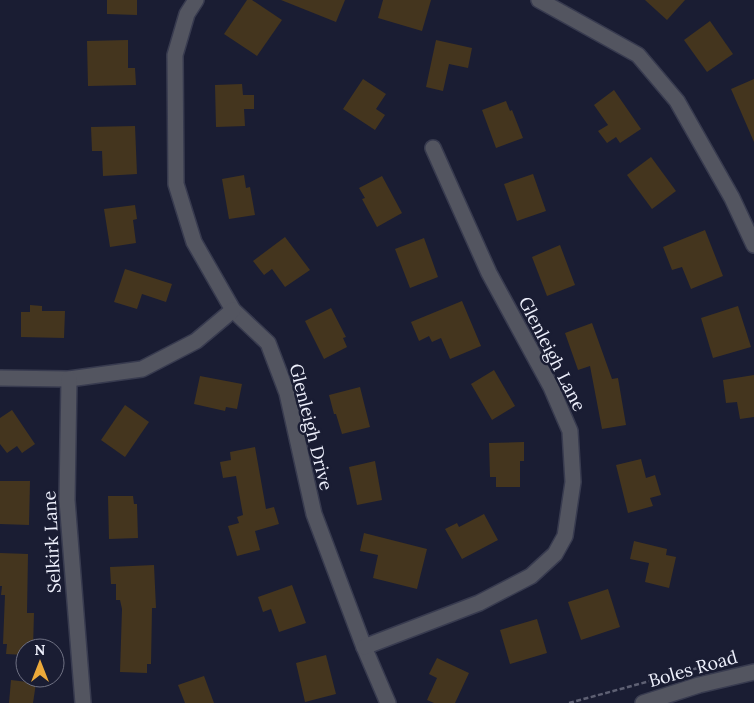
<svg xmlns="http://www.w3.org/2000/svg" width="754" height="703" viewBox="0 0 754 703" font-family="Lora,serif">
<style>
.building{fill:#44351e}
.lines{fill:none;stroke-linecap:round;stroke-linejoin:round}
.minor-casing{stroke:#383b4f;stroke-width:18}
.path{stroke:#5e6073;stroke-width:2.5;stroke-dasharray:5 2.5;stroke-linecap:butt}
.minor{stroke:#535560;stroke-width:15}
.labels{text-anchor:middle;stroke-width:5;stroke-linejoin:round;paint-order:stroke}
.street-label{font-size:18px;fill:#eef0fc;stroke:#1a1d33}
</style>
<rect width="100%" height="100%" fill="#1a1d33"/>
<g class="building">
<polygon points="107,0 137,0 137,15 107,14"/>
<polygon points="247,0 252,0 282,20 257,56 224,34"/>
<polygon points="281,0 345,0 336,22"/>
<polygon points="383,0 431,0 422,31 378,18"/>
<polygon points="645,0 685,0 667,20"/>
<polygon points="710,21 733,54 707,72 684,40"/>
<polygon points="128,40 128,68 135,68 136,85 88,86 87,41"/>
<polygon points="436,40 472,48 468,68 449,64 443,91 426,87"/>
<polygon points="363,79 386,94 376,109 385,115 375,130 343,109"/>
<polygon points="754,79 754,142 731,89"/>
<polygon points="242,84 243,95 254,95 254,109 244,109 245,126 216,127 215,85"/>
<polygon points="614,90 641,129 620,143 616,137 607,143 598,131 608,125 594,105"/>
<polygon points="506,101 510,111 512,110 523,138 496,148 482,110"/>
<polygon points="135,126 137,174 103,176 102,151 92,151 91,127"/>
<polygon points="651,157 676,191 652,209 627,175"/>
<polygon points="533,174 546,211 517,221 504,184"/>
<polygon points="244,175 246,188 250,187 255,215 229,219 222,179"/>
<polygon points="382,176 402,213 377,227 362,199 365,198 359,188"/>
<polygon points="135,205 137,219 133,220 136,243 110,247 104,209"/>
<polygon points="705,230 723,276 691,289 682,267 672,270 663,247"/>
<polygon points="285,237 310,270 285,287 272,269 264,275 253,261"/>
<polygon points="424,238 438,277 410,288 395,249"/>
<polygon points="560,245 575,285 547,296 532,257"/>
<polygon points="125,269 172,284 166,302 142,294 137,309 114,302"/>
<polygon points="462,301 481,346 450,359 441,338 432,342 429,336 419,341 411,322"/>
<polygon points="30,305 42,306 42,311 65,311 64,338 21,337 21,312 30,312"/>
<polygon points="738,306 751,347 713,358 701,318"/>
<polygon points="331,308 346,337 343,338 347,347 324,359 305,321"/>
<polygon points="592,323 612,379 618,378 626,425 602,429 590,366 578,370 565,333"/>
<polygon points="494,370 515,406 492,420 471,384"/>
<polygon points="754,375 754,417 740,419 737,402 726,403 723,380"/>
<polygon points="200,376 242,384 237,409 226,407 225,411 194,404"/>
<polygon points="360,387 370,427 342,434 336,414 334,414 329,395"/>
<polygon points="125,405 149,422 125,457 101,440"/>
<polygon points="12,410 35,444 22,453 17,446 7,453 0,444 0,418"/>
<polygon points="524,442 524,461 520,461 520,487 496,487 496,477 490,477 489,443"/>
<polygon points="255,447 266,509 274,507 279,524 255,531 260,550 237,556 228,526 239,523 237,517 243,515 236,476 223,478 220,462 231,460 230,452"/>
<polygon points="641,459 646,478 655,475 661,495 650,498 653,506 628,513 616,465"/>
<polygon points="375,461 382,500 357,505 349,467"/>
<polygon points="0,481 30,481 29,525 0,524"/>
<polygon points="108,496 133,496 134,504 137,504 138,538 109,539"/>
<polygon points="484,514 498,540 462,559 445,529 457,523 459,527"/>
<polygon points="364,533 427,549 417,589 373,578 378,555 360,551"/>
<polygon points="634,541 667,549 666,555 676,557 669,588 645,582 649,563 630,559"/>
<polygon points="0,553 28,554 27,613 34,613 33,648 25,648 25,655 6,654 7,644 3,644 5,595 1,595 2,586 0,586"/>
<polygon points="154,565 156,608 152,608 151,664 147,664 147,673 120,672 122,609 120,600 116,600 116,584 111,584 110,567"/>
<polygon points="292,585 306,623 279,632 271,609 263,612 258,597"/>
<polygon points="608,589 620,627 581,640 568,602"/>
<polygon points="537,619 547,653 510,664 500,630"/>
<polygon points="326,655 336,694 305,702 296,663"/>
<polygon points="437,658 469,673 455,703 434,703 427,700 437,678 429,674"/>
<polygon points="204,676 214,703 185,703 178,685"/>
<polygon points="11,680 36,683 33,703 9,703"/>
</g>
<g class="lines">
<defs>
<g id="minor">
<polyline points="196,0 187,14 175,55 176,184 194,242 233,310 268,343 287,393 314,514 364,647 388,703"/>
<polyline points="539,0 638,55 677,101 732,198 754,245"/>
<polyline points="0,378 69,379 142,369 196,341 233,310"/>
<polyline points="69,379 67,500 83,703"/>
<polyline points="364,647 479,603 531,576 555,554 565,536 573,482 570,431 551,387 489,273 433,148"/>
<polyline points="643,703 699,685 754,672"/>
</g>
</defs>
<use href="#minor" class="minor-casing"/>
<polyline class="path" points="569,703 709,665 725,662"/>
<use href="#minor" class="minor"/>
</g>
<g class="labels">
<g class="street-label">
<text transform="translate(552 354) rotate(63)" y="6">Glenleigh Lane</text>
<text transform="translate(311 427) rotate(76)" y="6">Glenleigh Drive</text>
<text transform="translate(52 542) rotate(-93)" y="6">Selkirk Lane</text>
<text transform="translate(693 669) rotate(-16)" y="6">Boles Road</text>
</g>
</g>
<g transform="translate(40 663)"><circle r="24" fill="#1a1d33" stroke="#6f7183"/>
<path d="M0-4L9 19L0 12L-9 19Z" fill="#eca93a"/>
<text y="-8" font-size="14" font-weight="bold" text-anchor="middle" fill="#eef0fc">N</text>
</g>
</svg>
